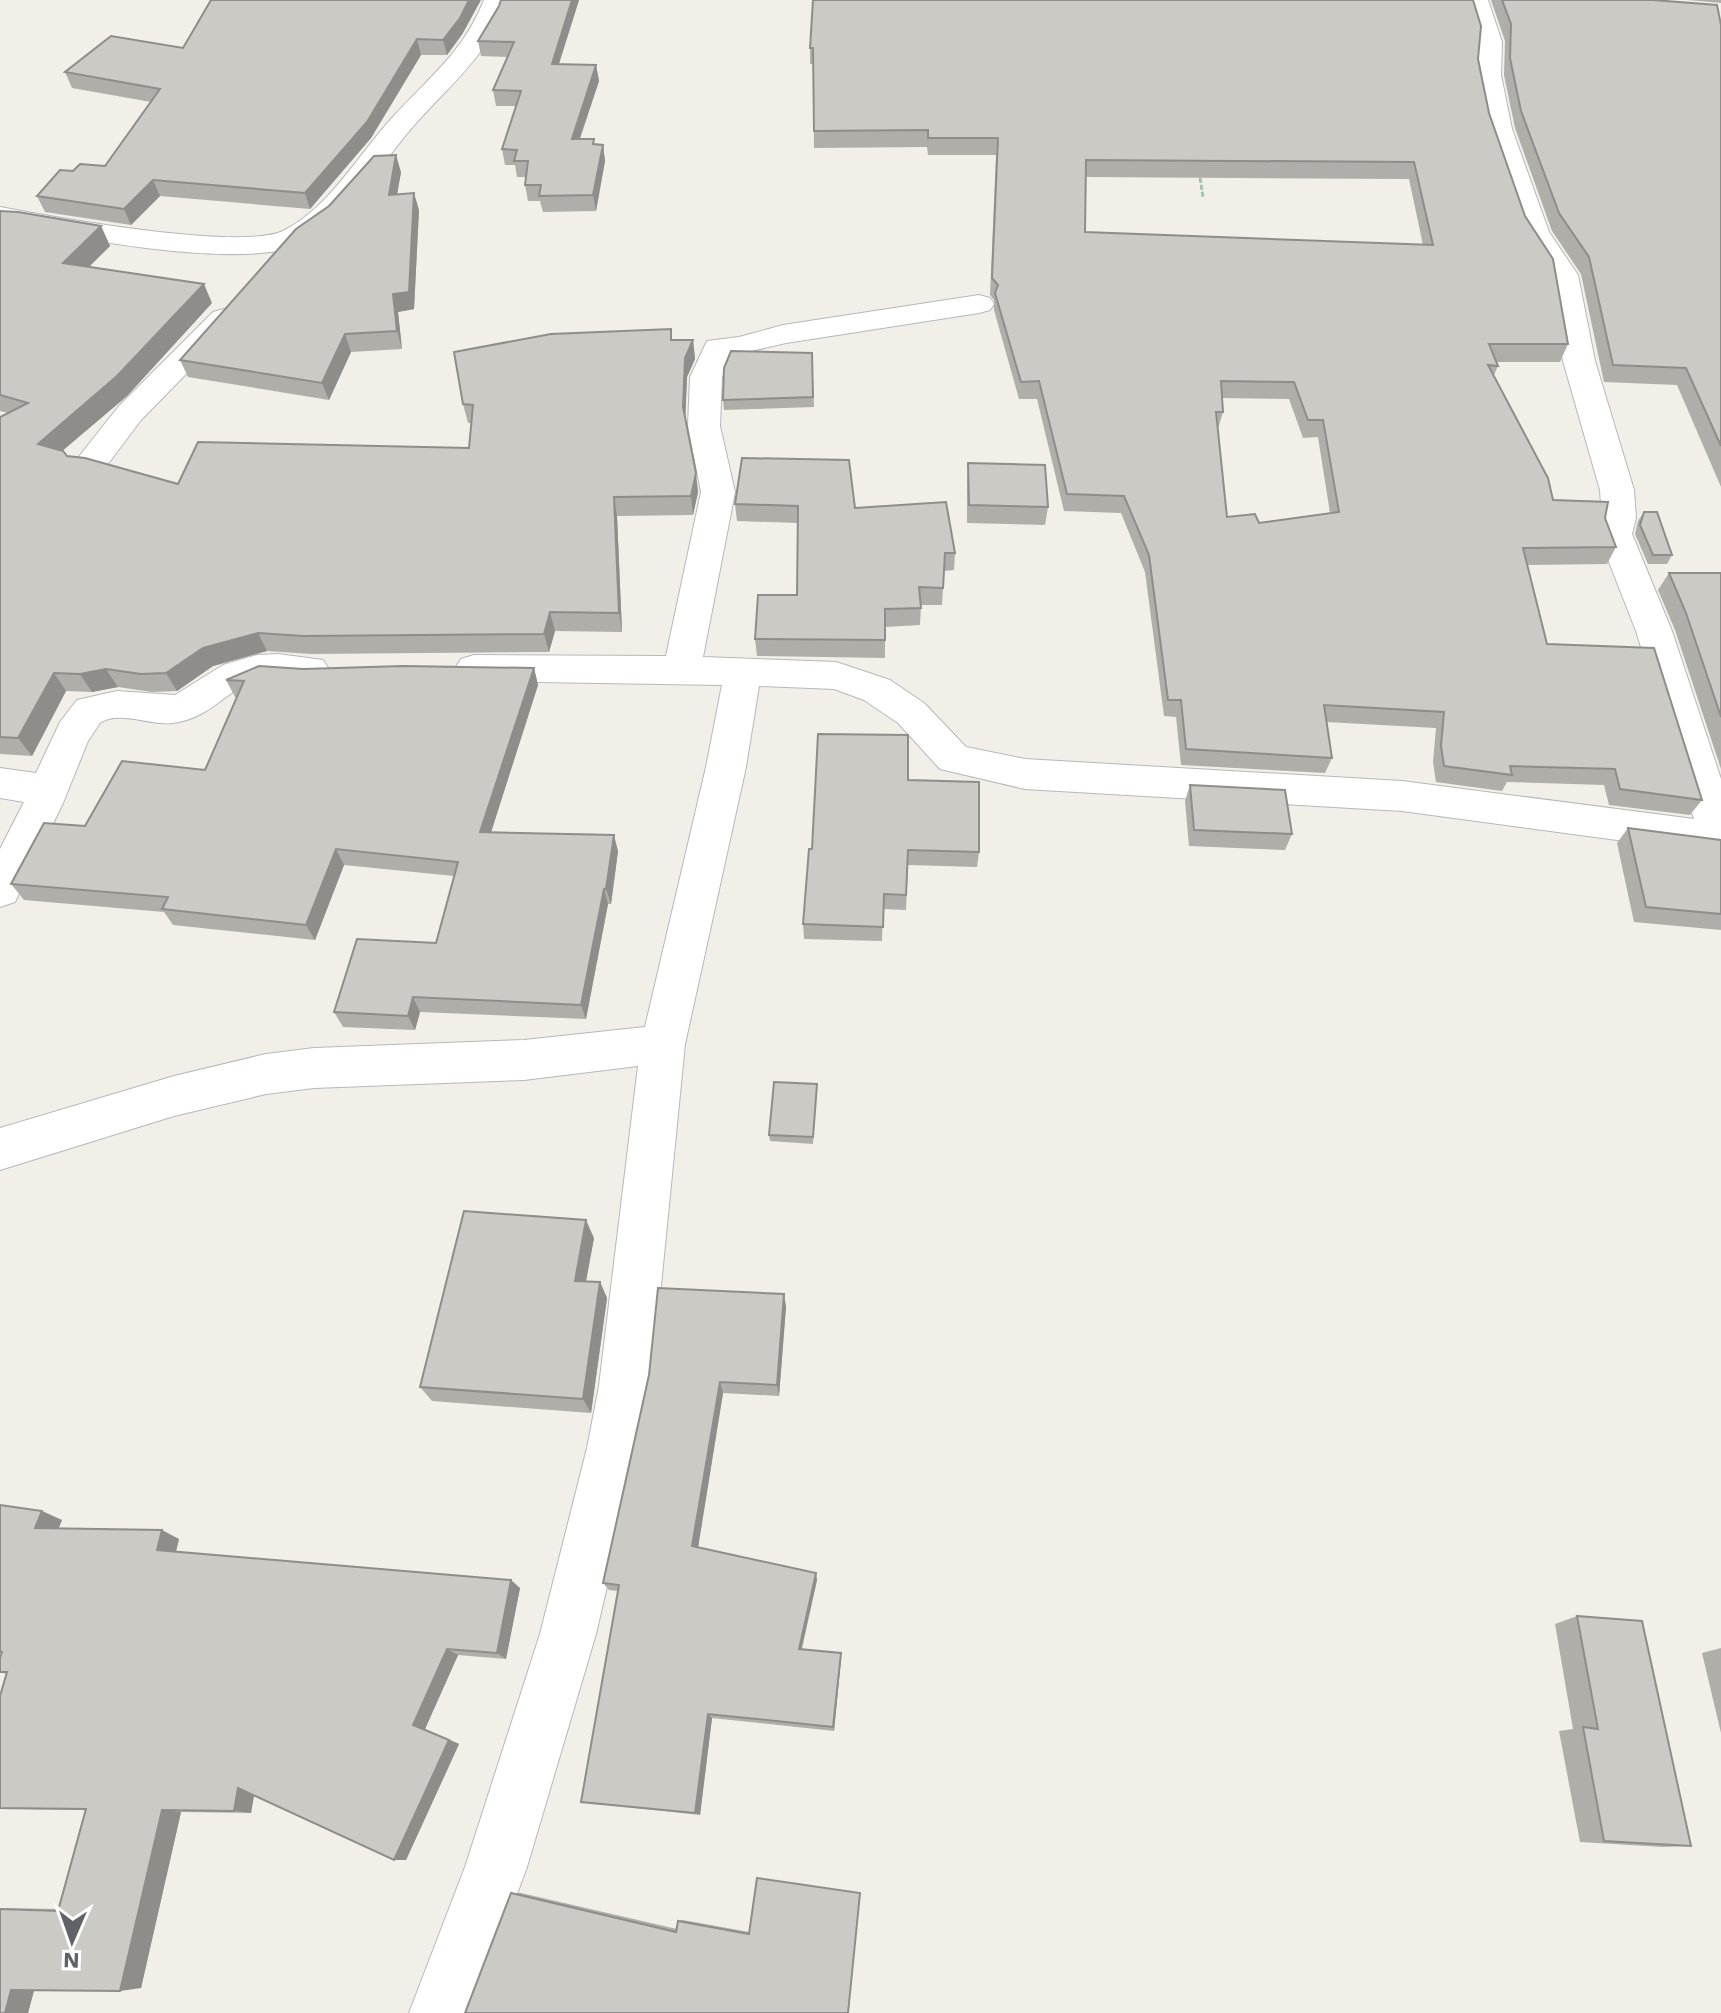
<svg xmlns="http://www.w3.org/2000/svg" width="1721" height="2013" viewBox="0 0 1721 2013" font-family="'Work Sans',sans-serif">
<style>
.lines{fill:none;stroke-linecap:round;stroke-linejoin:round}
.street-casing{stroke:#b5b8bc;stroke-width:2}
.path{stroke:#9cc7a9;stroke-width:3;stroke-dasharray:5 2;stroke-linecap:butt}
.street{fill:#fff;fill-rule:evenodd}
.wall{fill:#afaea9;fill-rule:evenodd}
.shaded-wall{fill:#8f8d8a}
.building{fill:#cccac5;stroke:#8f8d8a;stroke-width:2;fill-rule:evenodd}
</style>
<rect width="100%" height="100%" fill="#f1efe8"/>
<g class="lines">
<defs>
<g id="street">
<path d="M484 0H508C487 58 449 85 410 130 378 167 348 223 302 244 241 271 68 237 0 223V207C52 217 240 251 283 231 329 208 358 155 392 118 429 77 463 53 484 0Z"/>
<polygon points="1464,0 1488,0 1502,42 1501,75 1512,129 1549,232 1578,275 1595,361 1634,490 1636,518 1632,534 1672,631 1721,779 1721,854 1402,811 1025,789 940,769 898,723 864,700 834,689 759,686 746,767 685,1044 651,1386 639,1448 596,1634 527,1867 473,2013 409,2013 465,1867 540,1634 587,1448 599,1386 638,1066 524,1080 314,1088 266,1094 174,1116 0,1170 0,1128 174,1076 266,1054 314,1048 524,1040 645,1027 706,767 722,685 474,681 461,677 455,668 461,659 474,655 666,656 701,492 688,426 690,377 707,341 739,337 783,325 979,295 990,298 994,304 990,310 979,313 786,343 730,356 722,377 720,426 735,492 703,657 836,662 890,680 924,703 966,747 1025,759 1402,781 1694,819 1636,631 1598,534 1602,518 1600,490 1563,361 1548,275 1521,232 1486,129 1475,75 1478,42"/>
<polygon points="224,309 235,312 239,318 235,324 141,420 102,472 90,475 78,472 73,464 119,406 213,312"/>
<path d="M278 654 323 660 329 669 323 678C301 685 278 678 255 682 227 688 212 718 173 723 151 726 119 710 100 723L88 741 63 803 15 902 0 907V849L24 802 0 798V768L36 773 60 722 77 700 117 691 175 695 223 665 257 655Z"/>
</g>
</defs>
<use href="#street" class="street-casing"/>
<polyline class="path" points="1199,171 1203,197"/>
<use href="#street" class="street"/>
</g>
<g class="wall">
<polygon points="501,0 579,0 559,64 596,65 599,81 580,139 595,144 603,145 605,161 596,211 543,212 540,201 528,201 525,185 526,177 517,177 515,165 505,165 502,149 516,106 496,106 493,90 507,57 481,56 478,41 499,6"/>
<polygon points="1491,0 1653,0 1721,25 1721,487 1677,385 1604,382 1581,274 1552,231 1515,128 1504,75 1505,41"/>
<polygon points="1688,0 1721,0 1721,3"/>
<polygon points="463,33 447,55 421,55 371,138 310,209 160,196 131,225 45,212 37,196 73,171 105,166 151,102 72,88 65,72 183,48"/>
<path d="M810 48 1478 59 1489 113 1568 344 1560 362H1496L1498 366 1494 375 1553 500 1605 518 1616 547 1607 564 1527 565 1547 644 1702 800 1690 815 1609 805 1604 785 1507 782 1502 791 1436 782 1433 762 1436 728 1326 722 1332 758 1325 773 1181 765 1176 717 1164 716 1145 572 1121 513 1064 511 1037 399H1019L994 310V300L990 295 996 155H928L927 147 814 148 813 64H810ZM1086 177 1409 179 1423 245 1085 232ZM1222 398 1289 399 1303 438 1318 437 1330 513 1259 523 1227 517 1218 429 1223 412Z"/>
<polygon points="401,172 397,194 419,210 414,309 398,312 402,349 351,352 329,400 188,377 180,360"/>
<polygon points="0,211 101,226 110,246 88,267 212,303 127,396 62,451 67,456 178,484 469,448 471,423 468,423 463,404 671,329 672,340 693,340 695,359 687,377 685,420 698,492 693,515 617,516 622,632 555,631 549,652 311,654 267,651 213,666 177,691 152,692 118,687 92,692 66,691 32,756 0,754 0,417 8,413 0,411"/>
<polygon points="812,353 814,407 724,410 723,400"/>
<polygon points="968,463 1048,507 1045,525 967,523 967,481"/>
<polygon points="735,504 855,508 955,553 954,570 944,571 942,605 921,605 920,625 885,627 885,658 757,656 755,639 797,595 798,523 737,521"/>
<polygon points="1644,512 1672,555 1667,564 1648,564 1635,534 1638,521"/>
<polygon points="1669,573 1721,573 1721,769 1675,630 1658,590"/>
<polygon points="534,668 538,685 491,832 618,851 611,904 608,904 586,1019 420,1012 415,1030 343,1027 334,1012 436,943 454,876 344,865 315,940 173,925 164,912 24,900 11,884 85,826 205,770 237,697 235,697 226,680 303,669"/>
<polygon points="908,780 979,852 977,867 908,865 906,910 883,909 882,941 804,939 803,924 812,849"/>
<polygon points="1190,785 1292,834 1285,850 1189,846 1185,801"/>
<polygon points="1628,828 1721,840 1721,930 1634,922 1617,843"/>
<polygon points="817,1091 813,1144 770,1141 769,1135"/>
<polygon points="594,1238 586,1281 600,1282 607,1298 591,1413 432,1401 420,1387"/>
<polygon points="784,1294 786,1307 779,1396 723,1393 698,1547 817,1580 802,1649 841,1659 834,1731 712,1718 700,1815 589,1803 581,1802 618,1591 609,1590 603,1583 649,1375"/>
<polygon points="0,1505 62,1520 58,1529 179,1539 176,1552 520,1588 506,1659 458,1655 425,1729 459,1744 406,1860 394,1860 254,1795 251,1813 181,1812 141,1988 34,1990 28,2013 0,2013 0,1908 58,1909 85,1810 0,1809 0,1695 7,1674 0,1672 0,1658 1,1653 0,1653"/>
<polygon points="1577,1616 1691,1846 1663,1847 1580,1842 1559,1731 1573,1729 1555,1624"/>
<polygon points="1721,1648 1721,1733 1702,1653"/>
<polygon points="511,1893 521,1893 677,1929 678,1921 683,1920 749,1932 848,2013"/>
</g>
<g class="shaded-wall">
<polygon points="469,0 481,0 463,33 447,55 443,40"/>
<polygon points="572,0 579,0 554,79 552,64"/>
<polygon points="417,39 421,55 371,138 310,209 305,193"/>
<polygon points="596,65 599,81 574,155 572,139"/>
<polygon points="603,145 605,161 596,211 593,195"/>
<polygon points="396,155 401,172 394,212 389,195"/>
<polygon points="153,180 160,196 131,225 124,209"/>
<polygon points="414,193 419,210 414,309 398,312 402,349 397,331 393,294"/>
<polygon points="101,226 110,246 73,283 63,263"/>
<polygon points="204,284 212,303 127,396 48,463 38,444"/>
<polygon points="345,334 351,352 329,400 322,383"/>
<polygon points="693,340 695,359 687,377 685,426 683,407 685,358"/>
<polygon points="696,473 698,492 693,515 691,496"/>
<polygon points="614,497 617,516 622,632 619,613"/>
<polygon points="550,612 555,631 549,652 544,634"/>
<polygon points="258,633 267,651 213,666 177,691 166,673 203,648"/>
<polygon points="534,668 538,685 486,848 480,832"/>
<polygon points="106,669 118,687 92,692 80,674"/>
<polygon points="54,673 66,691 32,756 18,738"/>
<polygon points="614,835 618,851 611,904 606,889"/>
<polygon points="336,849 344,865 315,940 306,925"/>
<polygon points="604,889 608,904 586,1019 581,1005"/>
<polygon points="413,997 420,1012 415,1030 408,1016"/>
<polygon points="586,1220 594,1238 583,1297 575,1281"/>
<polygon points="600,1282 607,1298 591,1413 583,1399"/>
<polygon points="784,1294 786,1307 779,1396 777,1385"/>
<polygon points="720,1382 723,1393 697,1554 692,1546"/>
<polygon points="42,1511 62,1520 55,1537 35,1528"/>
<polygon points="162,1530 179,1539 174,1558 157,1550"/>
<polygon points="816,1573 817,1580 800,1654 799,1649"/>
<polygon points="511,1580 520,1588 506,1659 497,1653"/>
<polygon points="447,1649 458,1655 425,1729 459,1744 406,1860 394,1860 413,1725"/>
<polygon points="841,1653 841,1659 834,1731 833,1727"/>
<polygon points="708,1714 712,1718 700,1815 695,1813"/>
<polygon points="238,1788 255,1790 251,1813 234,1811"/>
<polygon points="162,1810 181,1812 141,1988 120,1991"/>
<polygon points="35,1987 28,2013 5,2013 11,1990"/>
</g>
<g class="building">
<polygon points="211,0 469,0 460,18 443,40 417,39 367,122 305,193 153,180 124,209 37,196 60,170 73,171 80,164 105,166 160,89 65,72 111,36 183,48"/>
<polygon points="501,0 572,0 552,64 596,65 572,139 594,139 593,144 603,145 593,195 539,196 541,185 525,185 528,161 514,161 517,150 502,149 521,91 493,90 514,42 478,41 499,6"/>
<path d="M813 0H1473L1481 26 1478 59 1489 113 1525 216 1553 259 1568 344H1489L1498 366 1488 365 1548 478 1553 500 1608 502 1605 518 1616 547 1523 548 1547 644 1654 648 1702 800 1620 789 1615 769 1510 766 1512 775 1444 766 1441 746 1444 712 1324 705 1332 758 1186 749 1181 700H1168L1149 555 1124 496 1067 494 1039 381 1021 382 995 293 998 285 992 278 998 138H928V130L814 131 813 48H810ZM1086 160 1414 162 1433 245 1085 232ZM1221 381 1294 382 1308 420H1323L1339 512 1259 523 1255 514 1227 517 1216 412H1223Z"/>
<polygon points="1502,0 1653,0 1717,5 1721,25 1721,446 1686,368 1613,365 1589,257 1559,213 1521,111 1510,58 1511,24"/>
<polygon points="396,155 389,195 414,193 409,292 393,294 397,331 345,334 322,383 180,360 296,229 329,206 374,156"/>
<polygon points="0,211 18,212 101,226 63,263 204,284 117,376 38,444 63,451 67,456 85,458 178,484 198,442 469,448 473,405 463,404 454,352 551,334 671,329 671,340 693,340 685,358 683,407 696,473 691,496 614,497 619,613 550,612 544,634 303,636 258,633 203,648 166,673 141,674 106,669 80,674 54,673 18,738 0,737 0,417 28,403 0,395"/>
<polygon points="731,351 812,353 813,397 723,400 724,368"/>
<polygon points="742,458 849,460 855,508 946,502 955,553 945,553 943,588 919,587 921,608 885,609 885,640 755,639 758,595 797,595 798,506 735,504"/>
<polygon points="968,463 1045,465 1048,507 969,505"/>
<polygon points="1644,512 1657,512 1672,555 1653,555 1640,525"/>
<polygon points="1669,573 1721,573 1721,717 1686,613"/>
<polygon points="259,666 303,669 403,666 534,668 480,832 614,835 606,889 604,889 581,1005 413,997 408,1016 334,1012 357,939 436,943 458,862 336,849 306,925 162,909 168,897 11,884 44,823 85,826 122,761 205,770 244,681 226,680"/>
<polygon points="818,734 908,735 908,780 979,782 979,852 908,850 906,895 884,894 883,927 803,924 809,849 812,849"/>
<polygon points="1190,785 1285,790 1292,834 1194,830"/>
<polygon points="1628,828 1721,840 1721,914 1646,907"/>
<polygon points="774,1082 817,1084 813,1137 769,1135"/>
<polygon points="464,1211 586,1220 575,1281 600,1282 583,1399 420,1387"/>
<polygon points="658,1288 784,1294 777,1385 720,1382 692,1546 816,1573 799,1649 841,1653 833,1727 708,1714 695,1813 581,1802 619,1585 603,1583 649,1375"/>
<polygon points="0,1505 42,1511 35,1528 162,1530 157,1550 511,1580 497,1653 447,1649 413,1725 449,1740 394,1860 238,1788 234,1811 162,1810 120,1991 11,1990 5,2013 0,2013 0,1909 58,1911 86,1809 0,1808 0,1696 7,1672 0,1672 0,1658 2,1652 0,1651"/>
<polygon points="1577,1616 1642,1621 1691,1846 1604,1841 1583,1727 1598,1729"/>
<polygon points="757,1878 860,1893 848,2013 465,2013 511,1893 676,1932 678,1921 749,1934"/>
</g>
<g transform="translate(72 1941) rotate(182)" stroke="#ffffff" stroke-width="6" paint-order="stroke">
<path d="M0-6L14 30L0 20L-14 30Z" fill="#5f6368"/>
<text y="-12" font-size="22" font-weight="bold" text-anchor="middle" fill="#5f6368">N</text>
</g>
</svg>
